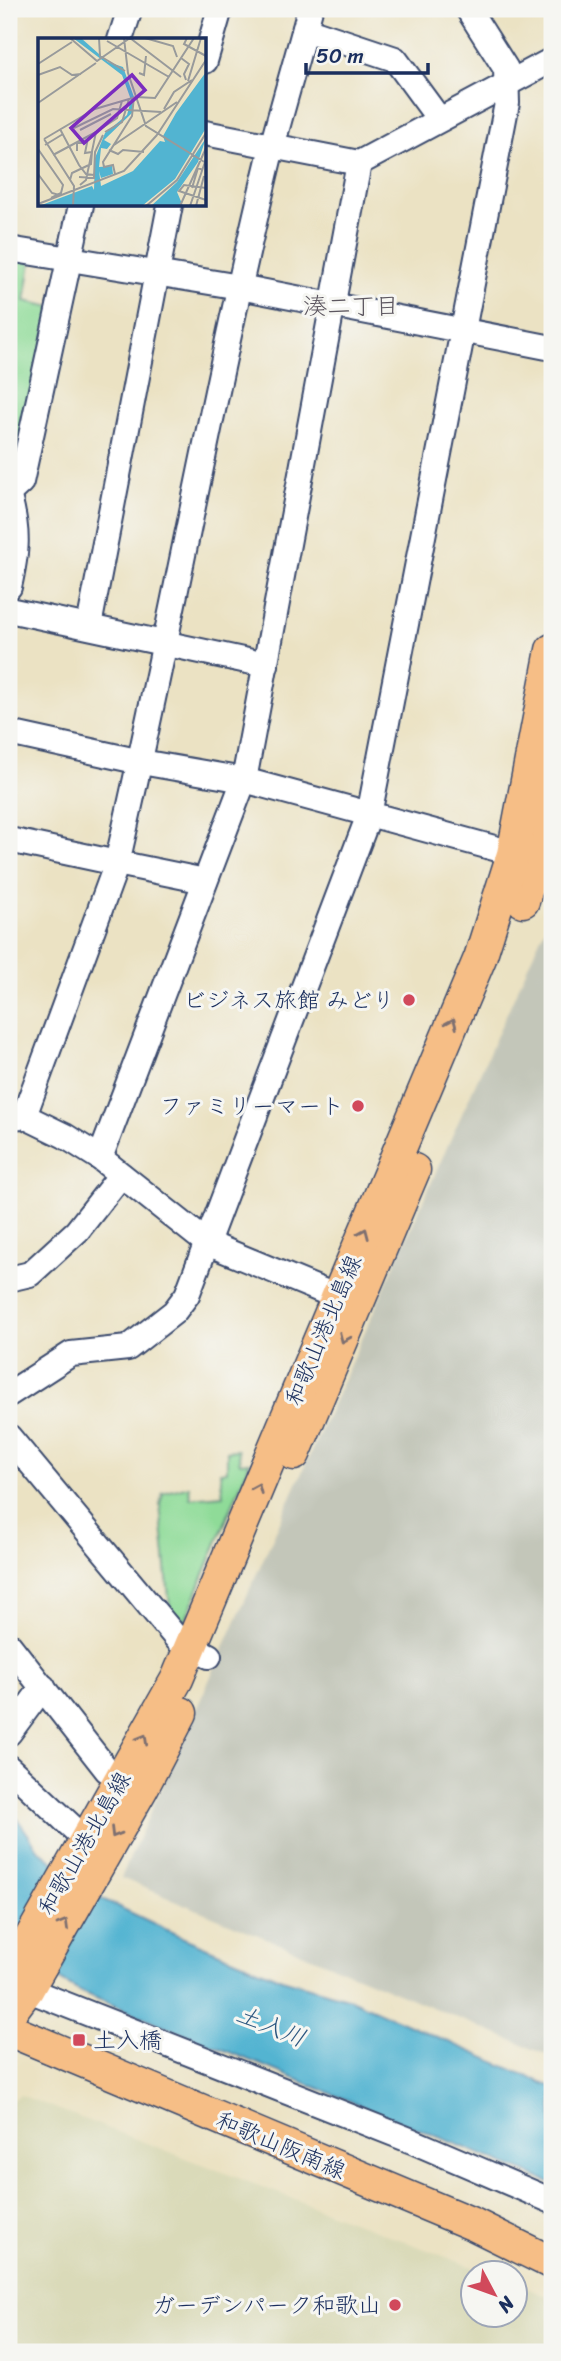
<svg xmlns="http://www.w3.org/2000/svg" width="561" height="2361" viewBox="0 0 561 2361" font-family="Sriracha,'Klee One',sans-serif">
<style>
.built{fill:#dadab9}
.industrial{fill:#c3c6b9}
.green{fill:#8fdb98;stroke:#55857b;stroke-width:2}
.water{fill:#52b4d1;stroke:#367298;stroke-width:2}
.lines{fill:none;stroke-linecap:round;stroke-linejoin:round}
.minor-casing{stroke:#3a4a6d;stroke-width:28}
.major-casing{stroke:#3a4a6d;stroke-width:35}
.minor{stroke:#fff;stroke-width:24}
.major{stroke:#f6be86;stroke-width:32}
.oneway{stroke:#7e6f70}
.poi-dot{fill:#d1495b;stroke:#f6f6f2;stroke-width:2.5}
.labels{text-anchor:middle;stroke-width:6;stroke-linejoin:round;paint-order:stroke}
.poi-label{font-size:23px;fill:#1b2f5e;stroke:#f6f6f2;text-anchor:end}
.street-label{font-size:23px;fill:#1b2f5e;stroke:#f6f6f2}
.neighbourhood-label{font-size:24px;fill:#5d5760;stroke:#f6f6f2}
.water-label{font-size:24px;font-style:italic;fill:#2c5780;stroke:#f6f6f2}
.inset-road{fill:none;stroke:#989a9b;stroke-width:2}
.view{fill:#7b2cbf;fill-opacity:0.15;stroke:#7b2cbf;stroke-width:3.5}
.inset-edge{fill:none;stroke:#1b2f5e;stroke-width:3.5}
</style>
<rect width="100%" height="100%" fill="#f6f6f2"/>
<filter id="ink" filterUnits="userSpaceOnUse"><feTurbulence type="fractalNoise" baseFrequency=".0143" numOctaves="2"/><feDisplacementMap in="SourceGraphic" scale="14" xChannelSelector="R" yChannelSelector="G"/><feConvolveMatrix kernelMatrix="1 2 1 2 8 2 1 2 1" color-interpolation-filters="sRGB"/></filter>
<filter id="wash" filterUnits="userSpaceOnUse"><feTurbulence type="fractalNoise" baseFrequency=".00686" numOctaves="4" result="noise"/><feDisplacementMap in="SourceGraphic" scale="28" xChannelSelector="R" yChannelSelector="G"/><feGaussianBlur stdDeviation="1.57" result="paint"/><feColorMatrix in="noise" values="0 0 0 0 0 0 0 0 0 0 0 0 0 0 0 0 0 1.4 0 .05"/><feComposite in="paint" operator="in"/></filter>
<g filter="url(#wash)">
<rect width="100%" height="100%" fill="#ebe2c3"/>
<polygon class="built" points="20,2095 488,2273 474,2274 474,2316 516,2316 516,2284 552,2298 552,2352 9,2352 9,2102"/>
<polygon class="industrial" points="552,912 552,2057 121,1878"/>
<g class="green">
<polygon points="9,258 31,262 25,301 52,307 17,465 12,465 9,457"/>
<polygon points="238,1450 240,1463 250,1462 185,1621 170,1609 160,1504 163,1493 189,1486 190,1498 223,1495 220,1472 227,1471 227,1451"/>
</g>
<polygon class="water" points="9,1807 39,1850 102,1899 186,1939 282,1979 350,1999 552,2087 552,2183 81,1992 9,1951"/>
</g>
<g filter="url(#ink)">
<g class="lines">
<defs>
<g id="minor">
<polyline points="305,29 395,59 439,119"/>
<polyline points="120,40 130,9"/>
<polyline points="205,61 220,9"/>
<polyline points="205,133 359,163 552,60"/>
<polyline points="9,249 240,287 552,348"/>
<polyline points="9,493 21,482 81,205"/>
<path d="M9 497C19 533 17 551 9 587"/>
<polyline points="9,610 266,665"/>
<polyline points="89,626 170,205"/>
<polyline points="9,733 141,762 244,780 531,858"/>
<polyline points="9,840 117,863 24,1116"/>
<path d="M205 881 117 863C172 625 214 384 272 147 284 101 298 55 310 9"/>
<polyline points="9,1117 24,1116 65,1136 100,1158 207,1243 354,1304"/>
<polyline points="100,1158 244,780 359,163"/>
<polyline points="9,1279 30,1274 77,1231 121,1175"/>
<polyline points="9,1394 71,1354 128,1348 174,1312 187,1295 369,815 507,103 506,69 468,9"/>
<polyline points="9,1437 178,1640 209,1656"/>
<polyline points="9,1645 107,1770 121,1779"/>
<polyline points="9,1733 43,1687"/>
<polyline points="9,1768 86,1840"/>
<polyline points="11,1983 412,2141 552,2201"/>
</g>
<g id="major">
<polyline points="523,901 535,859 552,769"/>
<polyline points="294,1454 414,1170"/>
<polyline points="9,1976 177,1679 480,958 513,854 552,650"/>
<polyline points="9,2014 27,1990 142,1788 181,1713"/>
<polyline points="9,2030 475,2225 552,2263"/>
</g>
</defs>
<use href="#minor" class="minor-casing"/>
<use href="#major" class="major-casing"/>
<use href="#minor" class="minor"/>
<use href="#major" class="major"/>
</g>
<defs><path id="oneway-chevron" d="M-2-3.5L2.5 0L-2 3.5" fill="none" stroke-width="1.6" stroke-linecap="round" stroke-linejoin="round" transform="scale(1.75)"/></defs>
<g class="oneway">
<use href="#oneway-chevron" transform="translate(452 1023) rotate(-67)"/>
<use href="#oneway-chevron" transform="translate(364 1233) rotate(-67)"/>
<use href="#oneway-chevron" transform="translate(344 1338) rotate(113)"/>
<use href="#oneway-chevron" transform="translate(257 1488) rotate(-67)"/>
<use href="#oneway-chevron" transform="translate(143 1739) rotate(-61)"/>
<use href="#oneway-chevron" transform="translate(115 1833) rotate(121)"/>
<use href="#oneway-chevron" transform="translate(64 1924) rotate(-60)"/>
</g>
</g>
<g class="poi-dot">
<circle cx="409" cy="1000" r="7"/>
<circle cx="358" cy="1106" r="7"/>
<rect x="72" y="2033" width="14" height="14" rx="3.5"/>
<circle cx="395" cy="2305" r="7"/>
</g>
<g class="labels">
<g class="poi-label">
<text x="395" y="1008">ビジネス旅館 みどり</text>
<text x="344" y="1114">ファミリーマート</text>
<text x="93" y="2048" text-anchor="start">土入橋</text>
<text x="381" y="2313">ガーデンパーク和歌山</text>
</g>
<g class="street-label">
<text transform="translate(323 1330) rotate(-67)" y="8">和歌山港北島線</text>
<text transform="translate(84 1843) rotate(-60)" y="8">和歌山港北島線</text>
<text transform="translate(281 2145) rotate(23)" y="8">和歌山阪南線</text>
</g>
<g class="neighbourhood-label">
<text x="351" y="314">湊二丁目</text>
</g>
<g class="water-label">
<text transform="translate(271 2026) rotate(22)" y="8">土入川</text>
</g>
</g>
<g transform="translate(38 38)">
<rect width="168" height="168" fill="#ebe2c3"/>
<path d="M35 0H43L70 24 85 29 96 59 94 75 66 102 73 106 69 111 63 110 61 129 74 128 75 136 63 140 61 133 63 148 95 133 122 103 127 104 125 98 138 75 168 34V90L137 141 104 168H1L54 148 56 152 57 120 67 95 89 77 93 62 84 37ZM168 100 160 124 139 154 145 168H113L139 144Z" fill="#52b4d1"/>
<path class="inset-road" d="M32 0 59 23 92 0M61 0 62 18 87 33M86 0 90 35 108 88 168 125M92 0 143 39M107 0 135 8 139 19M149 0 146 6 168 18M69 3 131 39M143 20 151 26 146 36 148 42M0 26 34 4M101 35 106 37 108 18M0 37 22 29 34 37 43 36M150 43 163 0M98 59 117 60 156 0M0 65 58 25M126 71 136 54 154 42M36 90 75 71 123 74M22 91 41 127 48 136 56 137M42 92 73 76M67 94 84 84 91 61M119 97 168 22M6 101 57 71 98 59M6 101 36 148 35 168M7 107 25 96M76 107 139 64M0 111 25 147 23 155 13 160M71 112 80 116 85 112 106 114M15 117 58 94M0 136 14 155 21 157M77 136 75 127 66 129 65 124 94 78 96 59M41 139 56 140 57 114 65 97M32 142 34 135 53 126 54 114 47 115 49 105H39V113M42 147 48 142 58 94 79 80 84 63M154 150 160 130 165 132M168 150 146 147 141 153 168 162M0 166 86 133 119 97M108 168 139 142 168 95M142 168 168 110M152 168 168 121M158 168 166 138"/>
<path class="view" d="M94 37 107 52 46 105 33 90Z"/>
<rect width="168" height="168" class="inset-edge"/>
</g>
<rect width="561" height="2361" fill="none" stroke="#f6f6f2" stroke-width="35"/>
<g transform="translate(494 2294) rotate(131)"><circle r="33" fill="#f6f6f2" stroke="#9ea6b7" stroke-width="2"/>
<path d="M0-5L12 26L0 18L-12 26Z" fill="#d1495b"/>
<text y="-10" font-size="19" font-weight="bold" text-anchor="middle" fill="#1b2f5e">N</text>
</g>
<path d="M306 63v10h122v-10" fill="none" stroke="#1b2f5e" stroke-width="3.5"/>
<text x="316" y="63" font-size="21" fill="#1b2f5e" stroke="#f6f6f2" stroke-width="5" paint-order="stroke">50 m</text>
</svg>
